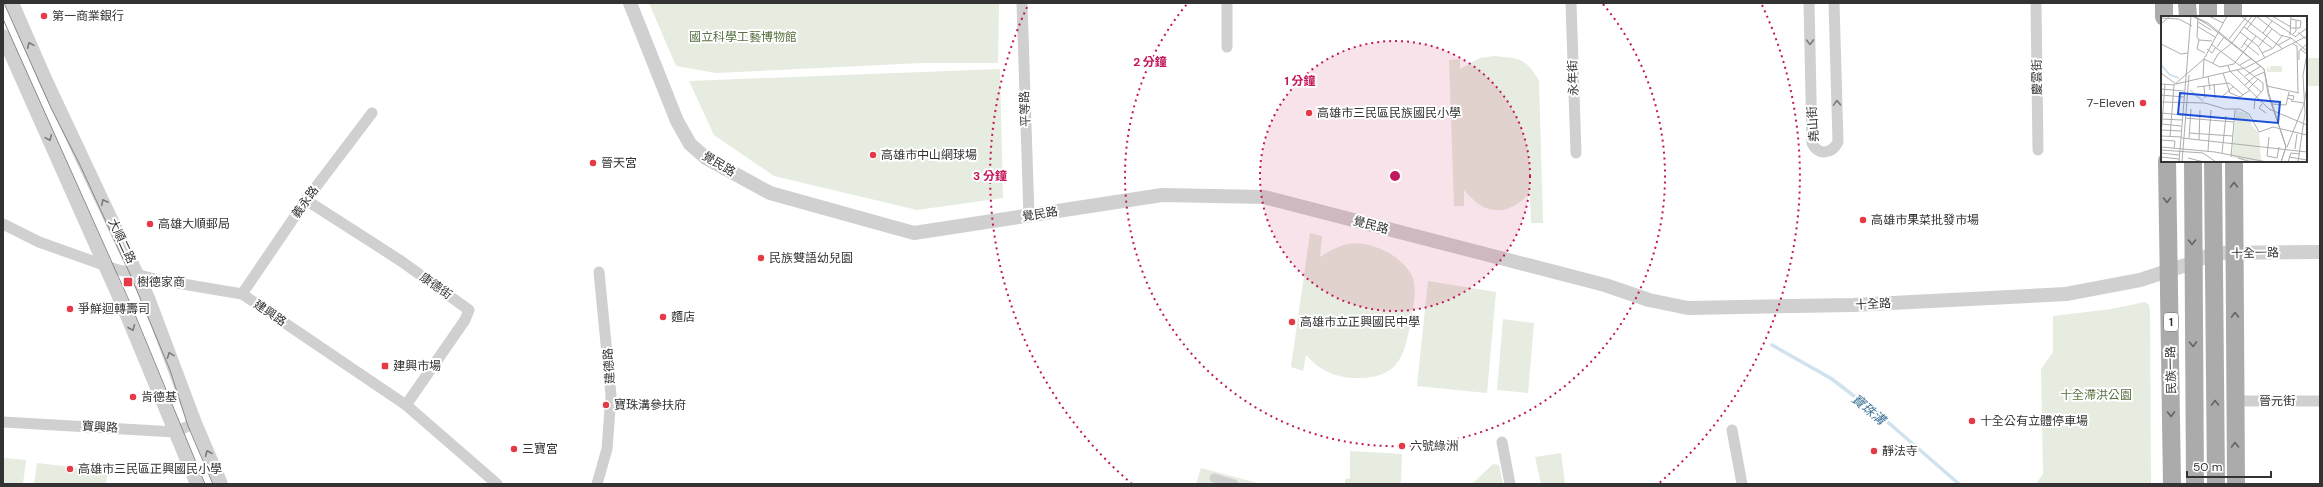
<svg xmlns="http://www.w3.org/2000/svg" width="2323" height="487" viewBox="0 0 2323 487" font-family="'DM Sans','Noto Sans TC',sans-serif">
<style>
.green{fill:#e6ecdf}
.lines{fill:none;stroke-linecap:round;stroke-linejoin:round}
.stream{stroke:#cfe2ee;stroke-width:3.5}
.pedestrian{stroke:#d0d0d0;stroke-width:9}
.minor{stroke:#d0d0d0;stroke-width:11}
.tertiary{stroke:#d0d0d0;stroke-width:14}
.primary{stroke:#ababab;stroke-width:18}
.tram{stroke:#888;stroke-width:1}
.oneway{stroke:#7a7a7a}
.oneway2{stroke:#636363}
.ring{fill:none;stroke:#c2185b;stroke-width:2;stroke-dasharray:2 4}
.poi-dot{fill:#e63946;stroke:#fff;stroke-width:1.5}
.labels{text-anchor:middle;stroke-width:4;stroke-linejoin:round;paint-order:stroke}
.shield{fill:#fff;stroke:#707070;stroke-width:1}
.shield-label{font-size:11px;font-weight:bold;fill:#333}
.poi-label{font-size:12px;fill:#333;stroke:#fff;text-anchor:start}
.park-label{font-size:12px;fill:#56703f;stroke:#fff}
.street-label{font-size:12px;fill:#333;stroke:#fff}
.water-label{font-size:13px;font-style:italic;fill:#3f7597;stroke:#fff}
.inset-river{fill:none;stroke:#cfe2ee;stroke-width:2}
.inset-road{fill:none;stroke:#adadad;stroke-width:1}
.view{fill:#1d4ed8;fill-opacity:0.15;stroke:#1d4ed8;stroke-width:2}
.inset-edge{fill:none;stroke:#333;stroke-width:2}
.centre{fill:#c2185b;stroke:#fff;stroke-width:2}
.ring-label{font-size:12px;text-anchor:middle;font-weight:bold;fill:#c2185b;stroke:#fff;stroke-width:4;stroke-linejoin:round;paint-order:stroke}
</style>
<rect width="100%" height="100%" fill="#fff"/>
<g class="green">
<polygon points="649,3 999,3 998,63 922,63 716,73 676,66"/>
<path d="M1494 56C1519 58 1526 58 1539 81L1543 223H1531L1530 193C1507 217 1485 216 1464 190V206H1454L1449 60 1460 59V69L1480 58Z"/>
<rect x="2306" y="58" width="14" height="28"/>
<polygon points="1000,69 1003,198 917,210 774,176 714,135 689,81"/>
<path d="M1310 233 1322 236 1320 257C1329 251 1337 247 1347 244 1370 240 1402 255 1412 276 1417 288 1414 302 1412 315 1405 352 1402 379 1356 378 1336 378 1319 370 1306 355L1303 371 1291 367Z"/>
<polygon points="1428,281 1496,292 1487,393 1417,386"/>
<polygon points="2145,302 2149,305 2150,311 2151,484 2036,484 2043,474 2041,369 2053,352 2053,316 2111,309"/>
<polygon points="1503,319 1534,323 1528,393 1497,390"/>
<polygon points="1350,451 1402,454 1401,482 1399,484 1345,484 1345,479 1350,478"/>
<polygon points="1561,453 1565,484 1541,484 1535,457"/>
<polygon points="3,458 26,460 23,484 3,484"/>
<polygon points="37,463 108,471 106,484 34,484"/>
<polygon points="1493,464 1499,465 1503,484 1472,484"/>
<polygon points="1201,468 1261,484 1196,484"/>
</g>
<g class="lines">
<polyline class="stream" points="1772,345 1832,379 1890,424 1959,484"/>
<polyline class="pedestrian" points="1214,478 1234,484"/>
<g class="minor">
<polyline points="1022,3 1029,216"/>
<polyline points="1227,3 1227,47"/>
<polyline points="1571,3 1576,153"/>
<path d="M1809 3 1812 143C1818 156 1832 154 1838 142L1834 3"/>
<polyline points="2036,3 2038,150"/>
<polyline points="306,200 401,261 469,310 465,320 406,405"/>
<polyline points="3,224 39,242 115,269 159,280 242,294 406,405 497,484"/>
<polyline points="242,294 306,200 372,113"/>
<polyline points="2235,401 2320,401"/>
<polyline points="3,422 175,432 195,423"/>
<polyline points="1732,430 1742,484"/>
<polyline points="1502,442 1510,484"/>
<polyline points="597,484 607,449 611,395 599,272"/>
</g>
<g class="tertiary">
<polyline points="12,3 46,81 148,298 195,423 221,484"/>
<polyline points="630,3 677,121 690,144 706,158 770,193 914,233 1162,195 1264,197 1605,285 1649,300 1688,308 1853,305 2066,294 2140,280 2192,263 2214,253 2320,252"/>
<polyline points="3,36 124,308 197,484"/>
</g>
<g class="primary">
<polyline points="2164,3 2164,17"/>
<polyline points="2187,3 2188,17"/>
<polyline points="2208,3 2208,17"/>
<polyline points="2233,3 2233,17"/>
<polyline points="2167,161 2172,484"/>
<polyline points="2193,161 2195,484"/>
<polyline points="2213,161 2216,484"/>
<polyline points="2234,161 2236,484"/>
</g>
<g class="tram">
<polyline points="4,3 51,108 80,165 130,274 170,370 188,426 213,484"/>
<polyline points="3,19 131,305 205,484"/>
</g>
</g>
<defs><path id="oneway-chevron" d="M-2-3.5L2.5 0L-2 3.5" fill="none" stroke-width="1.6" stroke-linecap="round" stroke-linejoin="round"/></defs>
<g class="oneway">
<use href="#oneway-chevron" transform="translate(1810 42) rotate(89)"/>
<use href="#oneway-chevron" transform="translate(30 45) rotate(-114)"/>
<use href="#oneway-chevron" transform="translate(1837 103) rotate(-92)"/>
<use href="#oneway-chevron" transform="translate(49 138) rotate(66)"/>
<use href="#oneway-chevron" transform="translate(104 202) rotate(-116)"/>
<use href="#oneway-chevron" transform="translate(132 328) rotate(68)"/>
<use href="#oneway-chevron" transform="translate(170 355) rotate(-111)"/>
<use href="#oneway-chevron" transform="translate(208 453) rotate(-113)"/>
</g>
<g class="oneway2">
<use href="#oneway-chevron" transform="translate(2234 185) rotate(-90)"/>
<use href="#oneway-chevron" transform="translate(2167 200) rotate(89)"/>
<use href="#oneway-chevron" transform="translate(2192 242) rotate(90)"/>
<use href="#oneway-chevron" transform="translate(2235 315) rotate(-90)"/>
<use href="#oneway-chevron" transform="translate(2193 344) rotate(89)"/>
<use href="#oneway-chevron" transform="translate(2215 403) rotate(-90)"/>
<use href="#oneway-chevron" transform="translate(2171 414) rotate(89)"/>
<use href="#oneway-chevron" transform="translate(2235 445) rotate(-90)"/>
</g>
<circle cx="1395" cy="176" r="135" fill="#c2185b" fill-opacity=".12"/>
<g class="ring">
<circle cx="1395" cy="176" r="135"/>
<path d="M1603 4A270 270 0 1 1 1187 4"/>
<path d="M1132 484A405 405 0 0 1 1028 5M1762 5A405 405 0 0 1 1658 484"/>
</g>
<g class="poi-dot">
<circle cx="44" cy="16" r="4"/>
<circle cx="2143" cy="103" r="4"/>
<circle cx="1309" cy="113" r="4"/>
<circle cx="873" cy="155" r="4"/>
<circle cx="593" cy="163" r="4"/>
<circle cx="1863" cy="220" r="4"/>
<circle cx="150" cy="224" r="4"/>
<circle cx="761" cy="258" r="4"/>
<rect x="123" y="277" width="10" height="10" rx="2"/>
<circle cx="70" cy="309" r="4"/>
<circle cx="663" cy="317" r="4"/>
<circle cx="1292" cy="322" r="4"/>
<rect x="381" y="362" width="8" height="8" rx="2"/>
<circle cx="133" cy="397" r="4"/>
<circle cx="606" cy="405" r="4"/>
<circle cx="1972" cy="421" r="4"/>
<circle cx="1402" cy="446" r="4"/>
<circle cx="514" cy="449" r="4"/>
<circle cx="1874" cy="451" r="4"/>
<circle cx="70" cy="469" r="4"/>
</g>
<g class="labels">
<rect class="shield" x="2164" y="313" width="14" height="18" rx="3"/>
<g class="shield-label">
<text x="2171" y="326">1</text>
</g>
<g class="poi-label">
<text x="52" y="20">第一商業銀行</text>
<text x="2135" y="107" text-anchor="end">7-Eleven</text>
<text x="1317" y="117">高雄市三民區民族國民小學</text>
<text x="881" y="159">高雄市中山網球場</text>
<text x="601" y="167">晉天宮</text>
<text x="1871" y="224">高雄市果菜批發市場</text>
<text x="158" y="228">高雄大順郵局</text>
<text x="769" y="262">民族雙語幼兒園</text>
<text x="137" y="286">樹德家商</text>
<text x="78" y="313">爭鮮迴轉壽司</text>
<text x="671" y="321">麵店</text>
<text x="1300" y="326">高雄市立正興國民中學</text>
<text x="393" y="370">建興市場</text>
<text x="141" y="401">肯德基</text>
<text x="614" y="409">寶珠溝參扶府</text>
<text x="1980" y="425">十全公有立體停車場</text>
<text x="1410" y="450">六號綠洲</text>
<text x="522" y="453">三寶宮</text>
<text x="1882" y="455">靜法寺</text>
<text x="78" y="473">高雄市三民區正興國民小學</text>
</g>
<g class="park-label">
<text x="743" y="41">國立科學工藝博物館</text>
<text x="2096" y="399">十全滯洪公園</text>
</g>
<g class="street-label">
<text transform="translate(2037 77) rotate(-91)" y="4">慶雲街</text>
<text transform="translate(1573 78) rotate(-92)" y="4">永年街</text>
<text transform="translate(1025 109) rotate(-92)" y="4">平等路</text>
<text transform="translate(1813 124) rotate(-94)" y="4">堯山街</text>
<text transform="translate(719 164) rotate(31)" y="4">覺民路</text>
<text transform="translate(305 202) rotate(-54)" y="4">義永路</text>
<text transform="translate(1040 214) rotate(-9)" y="4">覺民路</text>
<text transform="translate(1371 225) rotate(15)" y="4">覺民路</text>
<text transform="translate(122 241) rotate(65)" y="4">大順二路</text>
<text transform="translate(2255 253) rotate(-1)" y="4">十全一路</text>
<text transform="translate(436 286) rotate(35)" y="4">康德街</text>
<text transform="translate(1873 304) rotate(-3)" y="4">十全路</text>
<text transform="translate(270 313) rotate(34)" y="4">建興路</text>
<text transform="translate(609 366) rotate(-94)" y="4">建德路</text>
<text transform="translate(2171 370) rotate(-91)" y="4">民族一路</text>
<text x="2277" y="405">晉元街</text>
<text transform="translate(100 427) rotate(3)" y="4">寶興路</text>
</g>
<g class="water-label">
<text transform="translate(1869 409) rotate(40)" y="5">寶珠溝</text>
</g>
</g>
<g transform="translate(2161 16)">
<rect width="146" height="146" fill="#fff"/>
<path d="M120 45 121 56H106V49L109 55V50H120ZM75 94 87 98 91 110 98 117 100 144 91 146 71 141Z" fill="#e6ecdf"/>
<path class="inset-river" d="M0 49 9 59 18 62M29 74 42 85"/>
<path class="inset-road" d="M31 0 46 8 103 53 107 78 125 131 120 146M32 0 47 7 103 53 108 78 125 131 120 146M48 0 62 7M80 0 122 33M95 0 119 19 130 22 146 35M104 0 135 21M111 0 130 11M0 2 18 3 31 10M37 2 36 21 38 24M37 6 50 14M0 8 9 0M36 10 54 21M83 11 111 32M130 12H139L140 5 130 3M86 13 95 1M79 16 97 30 104 42M137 16 146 24M102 17 111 5M129 19 130 0M131 19 135 15V4M134 21 146 12M68 23 86 0M83 27 98 39M0 28 20 38 27 37M50 28 102 67V74L94 83 93 93M132 28 136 30 137 77M117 29 130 22M98 30 111 13M56 31 63 21M80 32 87 22M46 33 51 37 55 31M44 37 36 33 38 24 51 25M101 37 112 32 121 20M138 44V35L146 28M52 47 57 38 71 27 91 0M79 49 91 42M67 50 69 55 108 93 146 109M76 54 100 76M0 57 15 68 84 52 146 20M62 57 69 77 79 81 89 74M47 60 49 74M84 60 100 50M42 61 43 43 59 51 73 48 95 20M1 68 13 69M53 68 54 82M84 69 94 60 104 56M43 70 44 82M106 70 138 77M36 71 68 67 82 79M0 73 23 75M87 73 97 63M0 79 23 81M62 80 73 70M126 82 132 84 133 80 127 79M130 85 143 87M0 86 44 87 64 93H79L88 98 98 116 112 111 146 119M101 88 98 92 105 97M111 88 125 89 128 76M0 97 22 99M24 102 73 106M0 103 21 104M0 108 20 110M0 114 20 115M28 117 72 120M0 120 4 68M0 120 21 121M9 121 13 69 43 43 66 0M108 121 106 140 116 142 118 131M21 122 146 136M28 122 30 93M0 124 14 125 13 132M38 124 39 94M0 131 54 136 106 146M126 131 143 88 146 71M134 133 136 118M0 134 42 137 55 146M47 135 50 94M0 137 18 139M61 137 65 100M0 141 18 143M70 141 74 94M128 141 146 144M27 142 43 146M77 142 90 146M18 146 30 0M21 146 28 59M127 146 130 137 139 138M137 146 144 97 142 59 146 38 139 33"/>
<path class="view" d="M19 77 119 86 117 107 17 98Z"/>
<rect width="146" height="146" class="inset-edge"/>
</g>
<circle cx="1395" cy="176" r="6" class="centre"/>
<g class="ring-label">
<text x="1150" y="66">2 分鐘</text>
<text x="1300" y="85">1 分鐘</text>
<text x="990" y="180">3 分鐘</text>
</g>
<rect width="2323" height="487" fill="none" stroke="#333333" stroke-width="8"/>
<path d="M2187 471v6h84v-6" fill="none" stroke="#333333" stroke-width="2"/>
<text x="2193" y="471" font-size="12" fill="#333333" stroke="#ffffff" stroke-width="3" paint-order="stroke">50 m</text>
</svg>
